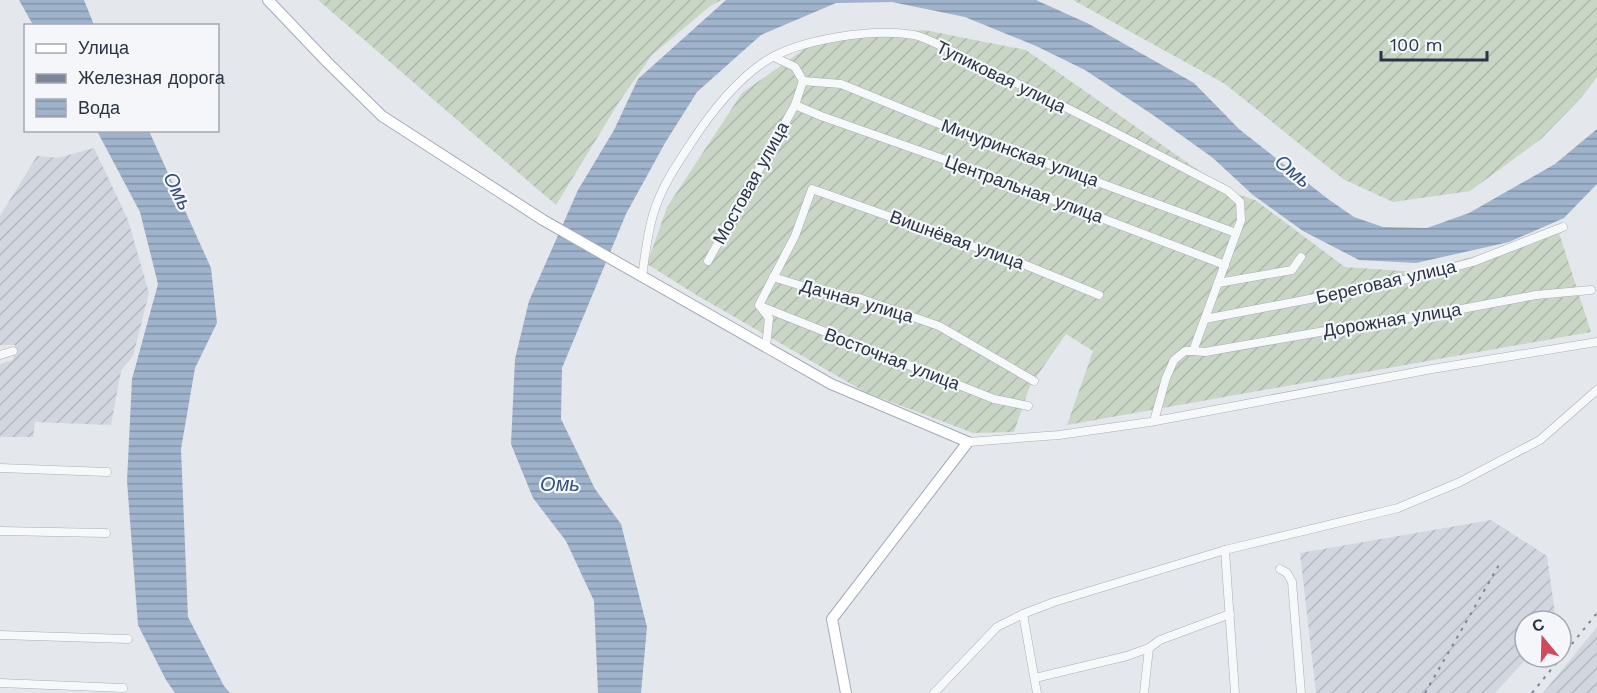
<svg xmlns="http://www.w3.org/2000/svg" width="1597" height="693" viewBox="0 0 1597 693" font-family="'Work Sans',sans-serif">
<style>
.industrial{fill:url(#industrial-furrows)}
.garden{fill:url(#garden-furrows)}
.water{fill:url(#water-rules)}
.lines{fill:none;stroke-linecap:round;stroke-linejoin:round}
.minor-casing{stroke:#a9aeb7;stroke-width:9}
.major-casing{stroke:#a3abb8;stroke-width:12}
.minor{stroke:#f7f8fa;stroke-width:8}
.major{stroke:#fff;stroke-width:10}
.rail{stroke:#7d8696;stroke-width:2;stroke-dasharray:3 6;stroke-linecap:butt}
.labels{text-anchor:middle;stroke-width:4.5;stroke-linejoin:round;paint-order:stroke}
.street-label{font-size:18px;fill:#2b3445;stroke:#f4f6f9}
.water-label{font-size:20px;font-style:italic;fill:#34527a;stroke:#f4f6f9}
</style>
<defs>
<pattern id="industrial-furrows" width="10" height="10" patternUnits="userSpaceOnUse" patternTransform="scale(1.5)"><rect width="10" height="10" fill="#d2d6de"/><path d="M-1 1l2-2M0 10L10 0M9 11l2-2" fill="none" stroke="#b4b8c0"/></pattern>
<pattern id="garden-furrows" width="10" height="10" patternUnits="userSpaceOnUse" patternTransform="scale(1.5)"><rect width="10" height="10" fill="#c9d6c5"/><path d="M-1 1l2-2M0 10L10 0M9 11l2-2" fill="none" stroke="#adb8ab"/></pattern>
<pattern id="water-rules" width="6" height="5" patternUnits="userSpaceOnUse" patternTransform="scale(1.5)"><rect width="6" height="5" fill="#9fb4cc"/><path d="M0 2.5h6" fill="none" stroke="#8293a7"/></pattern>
</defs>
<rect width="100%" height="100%" fill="#e4e7ec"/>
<g class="industrial">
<polygon points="94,148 128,220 149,293 133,356 121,371 111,425 35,422 33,437 0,437 0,364 13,360 15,345 0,345 0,216 37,156 58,158"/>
<polygon points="1491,520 1547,556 1556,621 1525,621 1525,657 1528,657 1495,693 1316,693 1300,553"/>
<polygon points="1597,627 1597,693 1543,693"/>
</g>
<g class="garden">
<polygon points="318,0 721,0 709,7 652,55 619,102 556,205"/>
<polygon points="1073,0 1597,0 1597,77 1582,97 1541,139 1470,191 1393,202 1343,179 1225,84"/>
<polygon points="924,30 1026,50 1228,191 1255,200 1345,267 1417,272 1559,233 1591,332 1067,425 1093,351 1066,334 1030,386 1014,432 973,433 865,392 698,296 647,264 667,207 742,93 820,38"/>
</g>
<g class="water">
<polygon points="19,0 84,0 94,25 33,25"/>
<polygon points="726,0 1036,0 1089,24 1194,83 1239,129 1328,199 1354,217 1383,227 1427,228 1469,213 1555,164 1597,129 1597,184 1564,218 1509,242 1416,263 1359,260 1303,231 1253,195 1213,158 1153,115 1085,70 1036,46 965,17 892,2 836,3 761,35 697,92 665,143 626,214 562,368 561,419 595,489 621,524 647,627 641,693 598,693 594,601 566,541 533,498 511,444 515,359 529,301 578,190 614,130 638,79"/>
<polygon points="97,131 149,131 211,268 217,323 195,368 181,449 188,617 224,686 230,693 175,693 166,680 138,625 127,481 132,379 158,284 140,212"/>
</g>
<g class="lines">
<defs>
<g id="minor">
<polyline points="774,57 795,67 803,81 795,105 821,116 988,175 1225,265"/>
<polyline points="803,81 841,84 937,123 1236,233"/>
<polyline points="708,261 795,105"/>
<path d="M642 277C645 257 647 235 653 215 660 190 675 167 689 146 709 115 733 83 764 62 799 39 873 28 914 35 930 38 964 58 980 66 1064 104 1146 149 1228 191L1240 202 1241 220 1193 351H1185L1174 360 1166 378 1154 421"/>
<polyline points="773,277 831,295 859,298 939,326 1034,381"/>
<polyline points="1218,283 1292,270 1301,257"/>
<polyline points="760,306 994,399 1028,406"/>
<polyline points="1205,319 1388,284 1473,262 1563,227"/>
<polyline points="766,347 769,318 759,305 795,236 812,189 1023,264 1099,295"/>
<polyline points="1193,351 1205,352 1354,326 1435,314 1536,295 1591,290"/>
<polyline points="0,355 13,351"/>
<polyline points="968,442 1059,435 1150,422 1432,369 1597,342"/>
<polyline points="0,468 107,472"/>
<polyline points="0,531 106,533"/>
<polyline points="1225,550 1235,693"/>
<polyline points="1280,569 1287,573 1292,582 1301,693"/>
<polyline points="1023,614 1037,693"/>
<polyline points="0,635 128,639"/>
<polyline points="1035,678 1127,656 1149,648 1160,640 1230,614"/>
<polyline points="0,683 123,688"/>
<polyline points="934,693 997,627 1023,614 1054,602 1225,550 1398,508 1460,482 1540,440 1597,390"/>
<polyline points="1144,693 1149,648"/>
</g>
<polyline id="major" points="268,0 327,62 382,116 543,220 831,384 968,442 832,619 846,693"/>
</defs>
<use href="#minor" class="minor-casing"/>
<use href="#major" class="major-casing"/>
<use href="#minor" class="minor"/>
<use href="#major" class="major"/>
<g class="rail">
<polyline points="1425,693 1499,565"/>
<polyline points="1532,693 1597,613"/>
</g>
</g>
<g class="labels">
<g class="street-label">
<text transform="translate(1001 77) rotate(26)" y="6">Тупиковая улица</text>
<text transform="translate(1020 153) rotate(20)" y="6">Мичуринская улица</text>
<text transform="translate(751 183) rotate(-61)" y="6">Мостовая улица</text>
<text transform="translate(1024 189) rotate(20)" y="6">Центральная улица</text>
<text transform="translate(957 240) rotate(20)" y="6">Вишнёвая улица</text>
<text transform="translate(1386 282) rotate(-13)" y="6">Береговая улица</text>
<text transform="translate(857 301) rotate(16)" y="6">Дачная улица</text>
<text transform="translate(1392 320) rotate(-9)" y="6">Дорожная улица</text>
<text transform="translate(892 359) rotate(21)" y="6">Восточная улица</text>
</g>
<g class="water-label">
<text transform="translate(1293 171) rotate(39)" y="7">Омь</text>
<text transform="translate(178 191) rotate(63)" y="7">Омь</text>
<text x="560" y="491">Омь</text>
</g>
</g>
<rect x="24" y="24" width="195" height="108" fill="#f4f6f9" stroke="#a4a8b1" stroke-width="1.5"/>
<rect x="36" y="44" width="30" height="9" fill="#ffffff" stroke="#a4a8b1" stroke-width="1.5"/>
<text x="78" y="54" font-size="18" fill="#2b3445">Улица</text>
<rect x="36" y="74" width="30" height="9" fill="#7d8696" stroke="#a4a8b1" stroke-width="1.5"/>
<text x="78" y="84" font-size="18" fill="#2b3445">Железная дорога</text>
<rect x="36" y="99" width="30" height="18" fill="url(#water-rules)" stroke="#a4a8b1" stroke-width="1.5"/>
<text x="78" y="114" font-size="18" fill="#2b3445">Вода</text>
<g transform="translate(1543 639) rotate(341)"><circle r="28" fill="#f4f6f9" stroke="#a4a8b1" stroke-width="1.5"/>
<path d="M0-4.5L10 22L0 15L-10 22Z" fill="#d1495b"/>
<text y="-9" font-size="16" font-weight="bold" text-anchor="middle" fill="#2b3445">С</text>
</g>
<path d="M1381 51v9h106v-9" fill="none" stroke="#2b3445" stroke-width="3"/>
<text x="1390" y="51" font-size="18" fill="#2b3445" stroke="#f4f6f9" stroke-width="4.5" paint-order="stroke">100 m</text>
</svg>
